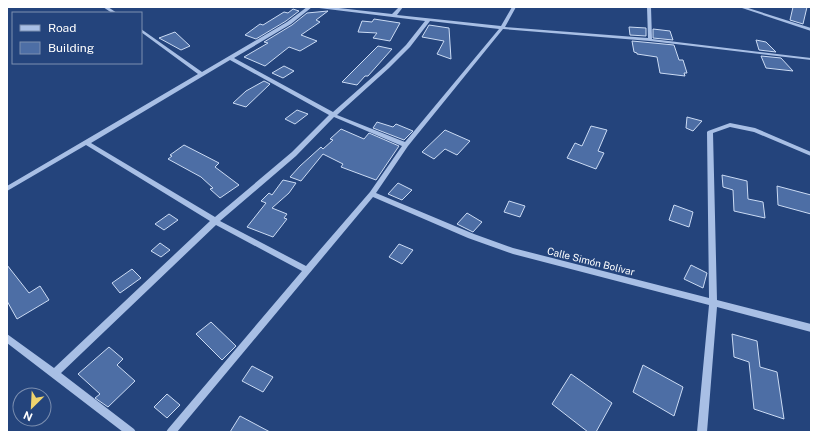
<svg xmlns="http://www.w3.org/2000/svg" width="818" height="439" viewBox="0 0 818 439" font-family="'Public Sans',sans-serif">
<style>
.building{fill:#4d6ea5;stroke:#cbdbf4}
.lines{fill:none;stroke-linecap:round;stroke-linejoin:round}
.minor{fill:#a8bfe5;fill-rule:evenodd}
.labels{text-anchor:middle;stroke-width:3;stroke-linejoin:round;paint-order:stroke}
.street-label{font-size:10px;fill:#fff;stroke:#24447c}
</style>
<rect width="100%" height="100%" fill="#24447c"/>
<g class="building">
<polygon points="793,7 807,7 803,24 790,20"/>
<polygon points="293,9 299,11 286,21 256,39 245,35 260,24 263,25 284,12 288,13"/>
<polygon points="328,11 316,20 320,22 301,35 317,41 300,51 289,47 265,66 244,57 268,43 264,42 292,25 307,13"/>
<polygon points="374,19 400,23 390,41 373,38 377,33 358,32 362,21 372,22"/>
<polygon points="429,25 449,28 451,59 437,54 444,41 422,37"/>
<polygon points="629,27 646,28 646,36 630,35"/>
<polygon points="653,29 670,31 673,40 653,38"/>
<polygon points="175,32 190,46 181,50 159,38"/>
<polygon points="756,40 766,42 776,52 759,50"/>
<polygon points="632,41 674,45 679,60 683,60 687,73 684,73 685,76 660,73 657,57 637,54 637,53 634,52"/>
<polygon points="378,46 392,49 368,76 365,76 357,85 342,82"/>
<polygon points="761,56 781,58 793,71 766,68"/>
<polygon points="284,66 294,71 283,78 272,73"/>
<polygon points="264,81 270,84 246,107 233,103 246,91"/>
<polygon points="297,110 308,114 295,124 285,119"/>
<polygon points="687,117 702,121 693,131 686,128"/>
<polygon points="377,122 393,127 396,124 413,131 404,140 373,128"/>
<polygon points="591,126 607,130 598,151 604,153 596,169 567,158 575,143 582,146"/>
<polygon points="341,129 364,139 369,133 399,146 376,180 341,167 343,164 323,154 301,181 290,177 300,166 321,147 323,149 333,140 330,139"/>
<polygon points="445,130 470,141 457,155 445,149 434,159 422,152"/>
<polygon points="184,145 219,163 215,167 239,185 220,198 210,189 213,188 201,177 168,159 172,156 170,155"/>
<polygon points="722,175 747,181 748,199 763,202 765,218 734,211 733,190 723,187"/>
<polygon points="283,180 296,183 289,193 272,208 287,214 284,218 287,219 273,237 247,227 266,203 261,201 269,193 272,195"/>
<polygon points="398,183 412,190 402,200 388,194"/>
<polygon points="777,186 811,195 811,214 778,205"/>
<polygon points="509,201 525,206 520,217 504,212"/>
<polygon points="674,205 693,212 689,227 669,220"/>
<polygon points="467,213 482,222 473,232 457,224"/>
<polygon points="169,214 178,220 164,230 155,224"/>
<polygon points="160,243 170,250 161,257 151,251"/>
<polygon points="399,244 413,250 402,264 389,257"/>
<polygon points="7,265 29,293 40,286 49,300 17,319 7,301"/>
<polygon points="691,265 707,273 703,288 684,279"/>
<polygon points="132,269 141,278 120,293 112,283"/>
<polygon points="211,322 236,346 222,360 196,334"/>
<polygon points="732,334 757,341 760,367 777,372 784,419 754,409 749,362 734,357"/>
<polygon points="109,347 123,359 117,365 135,381 108,407 95,398 100,394 78,374"/>
<polygon points="643,365 683,387 674,416 633,392"/>
<polygon points="252,366 273,377 263,392 242,381"/>
<polygon points="571,374 612,403 596,432 588,432 552,404"/>
<polygon points="167,394 180,405 167,418 154,407"/>
<polygon points="240,416 270,432 230,432"/>
</g>
<g class="lines">
<g class="minor">
<polygon points="103,7 108,7 117,13 112,13"/>
<path d="M307 7H312L291 24 234 58 333 112 385 66 406 45 425 21 319 8 317 7H330L392 14 399 7H403L397 15 501 26 512 7H516L505 27 648 38 647 7H651L652 39 811 58V60L650 41 503 29 408 146 376 193 474 234 513 248 709 298 707 132 708 131 730 123 755 128 811 152V156L754 132 730 127 713 133 717 300 811 324V332L717 307 707 432H697L709 305 513 254 468 238 373 197 177 432H166L168 429 302 271 216 225 61 373 134 429 136 432H123L7 343V334L54 368 210 221 86 145 7 191V186L198 74 141 32V29L202 72 287 22ZM430 21 499 29 405 142 337 115 389 68 410 47ZM230 60 329 115 292 152 215 217 91 143ZM334 117 402 146 370 192 306 266 220 221 296 156Z"/>
<polygon points="739,7 745,7 811,28 811,31"/>
</g>
</g>
<g class="labels">
<g class="street-label">
<text transform="translate(591 261) rotate(14)" y="4">Calle Simón Bolívar</text>
</g>
</g>
<rect width="818" height="439" fill="none" stroke="#ffffff" stroke-width="16"/>
<rect x="12" y="12" width="130" height="52" fill="#24447c" stroke="#7c8fb0"/>
<rect x="20" y="25" width="20" height="6" fill="#a8bfe5" stroke="#7c8fb0"/>
<text x="48" y="32" font-size="12" fill="#ffffff">Road</text>
<rect x="20" y="42" width="20" height="12" fill="#4d6ea5" stroke="#7c8fb0"/>
<text x="48" y="52" font-size="12" fill="#ffffff">Building</text>
<g transform="translate(32 407) rotate(204)"><circle r="19" fill="#24447c" stroke="#7c8fb0"/>
<path d="M0-3L7 15L0 10L-7 15Z" fill="#efd36d"/>
<text y="-6" font-size="11" font-weight="bold" text-anchor="middle" fill="#ffffff">N</text>
</g>
</svg>
